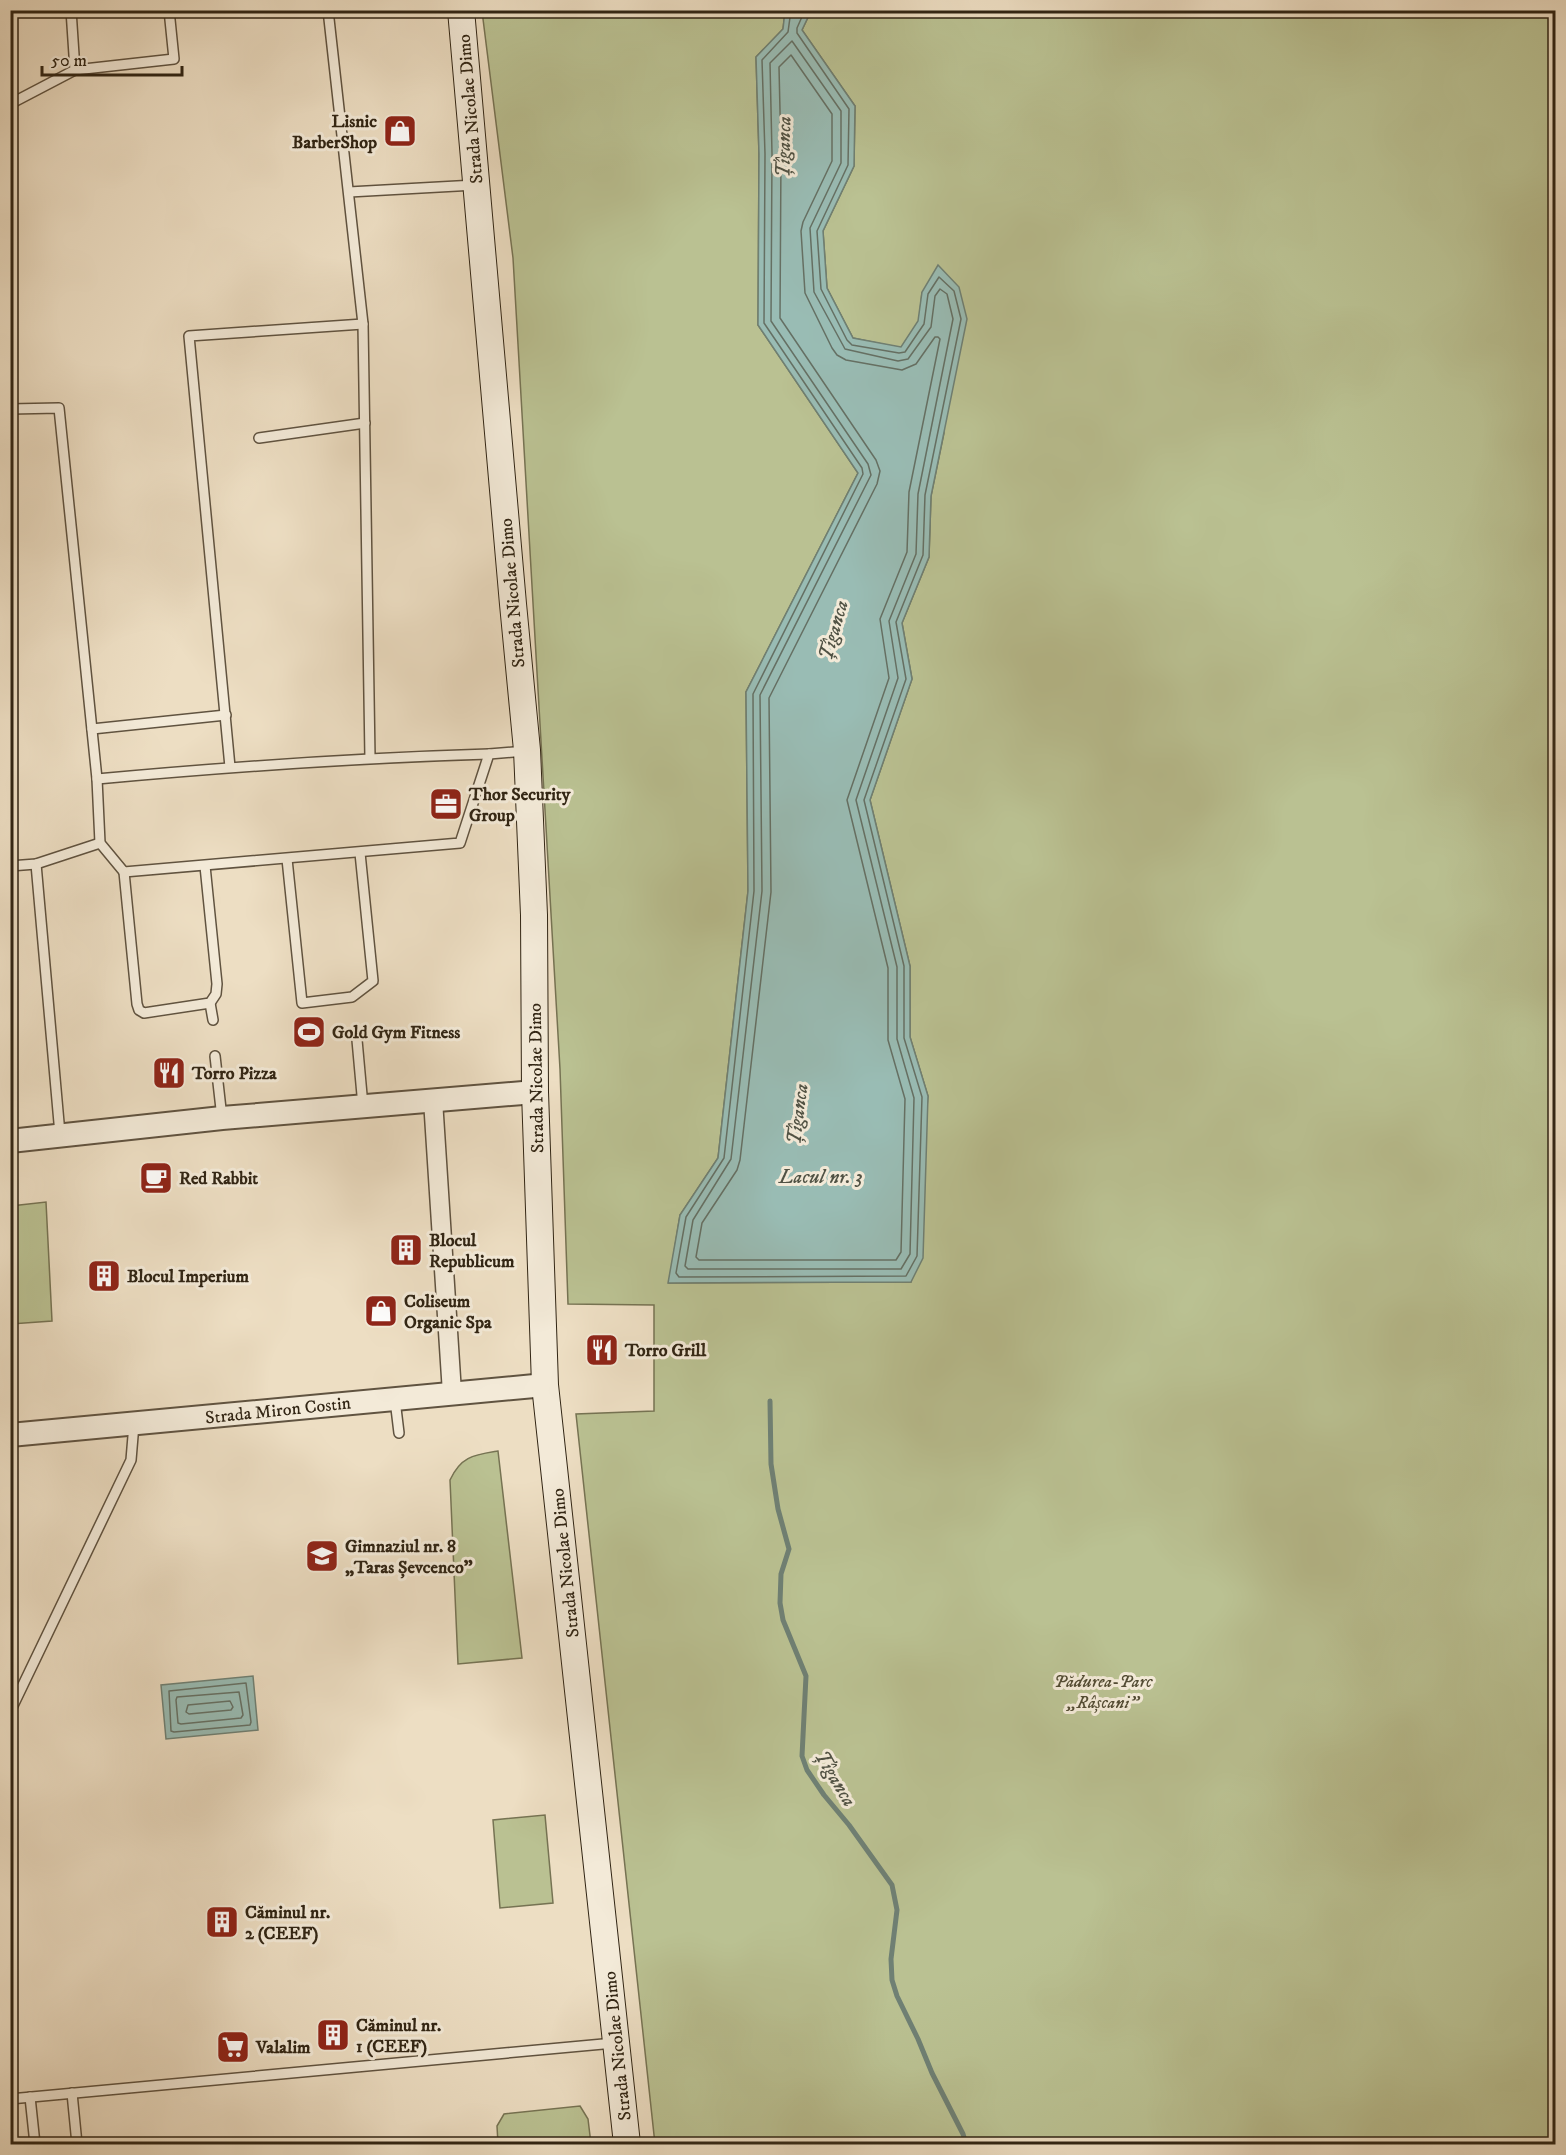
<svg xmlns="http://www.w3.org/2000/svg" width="1566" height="2155" viewBox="0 0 1566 2155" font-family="'IM FELL DW Pica',serif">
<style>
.green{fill:#bac192;stroke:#767353;stroke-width:1.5}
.water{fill:#99bcb4;stroke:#6f8074;stroke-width:1.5}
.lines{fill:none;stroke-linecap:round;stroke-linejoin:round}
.shore{stroke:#657064;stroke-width:1.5}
.stream{stroke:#6f8074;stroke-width:5}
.service-casing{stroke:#605340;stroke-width:12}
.minor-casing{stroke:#605340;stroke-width:21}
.tertiary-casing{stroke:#605340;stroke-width:26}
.secondary-casing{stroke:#312514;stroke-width:28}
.service{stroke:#f3ead8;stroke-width:9}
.minor{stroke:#f3ead8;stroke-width:18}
.tertiary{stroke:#f3ead8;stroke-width:22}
.secondary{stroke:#f3ead8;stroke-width:26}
.labels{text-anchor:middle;stroke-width:6;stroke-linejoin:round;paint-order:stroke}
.street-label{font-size:18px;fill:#312514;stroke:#f3ead8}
.poi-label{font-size:18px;font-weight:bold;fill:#312514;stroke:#f3ead8;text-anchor:start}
.park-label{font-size:18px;font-style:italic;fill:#534c34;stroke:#f3ead8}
.water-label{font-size:20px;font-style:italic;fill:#505244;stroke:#f3ead8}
</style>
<rect width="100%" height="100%" fill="#eddec3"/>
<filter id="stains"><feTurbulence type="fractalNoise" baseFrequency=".00333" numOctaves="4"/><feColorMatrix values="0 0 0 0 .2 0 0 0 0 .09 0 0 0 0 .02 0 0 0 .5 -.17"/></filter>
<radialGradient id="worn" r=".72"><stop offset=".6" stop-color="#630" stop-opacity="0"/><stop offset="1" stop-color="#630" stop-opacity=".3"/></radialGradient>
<g class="green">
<polygon points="482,11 785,11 783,29 756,57 759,154 758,325 858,473 746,692 748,891 718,1158 680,1215 669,1283 911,1282 928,1096 910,1037 910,966 870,800 912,679 902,623 929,557 931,496 944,433 922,292 919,321 901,348 853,338 827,288 823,231 854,166 855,106 802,30 811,11 1555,11 1555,2144 655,2144 576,1414 654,1411 654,1305 568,1304 560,1069 513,258"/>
<polygon points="46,1202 52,1321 11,1324 11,1206"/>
<path d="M498 1451 522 1658 458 1664 450 1480C461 1456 474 1455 498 1451Z"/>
<polygon points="545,1815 553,1903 500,1908 493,1820"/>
<polygon points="580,2106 588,2119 591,2144 498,2144 497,2126 504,2114"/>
</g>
<g class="water">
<polygon points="785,11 811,11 802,30 855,106 854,166 823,231 827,288 853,338 901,347 918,321 922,292 938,265 959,287 967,319 931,496 929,557 902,623 912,679 870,800 910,966 910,1037 928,1096 923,1258 911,1282 668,1283 680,1215 718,1158 748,891 746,692 858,473 758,325 759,154 756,57 783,29"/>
<polygon points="253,1676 258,1730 166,1739 161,1685"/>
</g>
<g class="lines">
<g class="shore">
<polyline points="791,10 788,32 762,60 765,154 764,323 862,468 863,474 753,694 754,891 724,1158 686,1217 676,1273 679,1277 906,1276 917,1256 922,1097 904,1038 904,966 864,800 906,679 896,622 923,555 925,495 961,319 954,291 939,277 928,294 924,324 905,352 899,353 852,345 847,340 821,289 817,231 848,165 849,109 797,33 797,28 805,10"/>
<polygon points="792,41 841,111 841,163 810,228 814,292 845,349 898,361 908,359 931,327 935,296 940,289 947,294 953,319 918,494 916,554 889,621 898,678 856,800 897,967 897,1039 914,1098 910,1254 901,1269 688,1269 685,1266 693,1220 731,1159 762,891 760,695 871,475 868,464 771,321 772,154 770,63"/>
<polygon points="791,55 832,114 832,161 803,222 801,231 805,293 832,348 837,355 846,360 902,370 916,364 935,337 938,337 940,339 909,492 907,552 880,619 889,678 847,800 888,968 888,1040 905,1099 901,1252 896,1260 699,1260 696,1257 702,1223 737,1170 740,1160 771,892 769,698 877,484 880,471 876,460 780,318 781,154 779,67"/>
<polygon points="246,1683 251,1722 250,1725 174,1732 171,1731 169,1691"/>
<polygon points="239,1692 243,1715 241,1718 181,1724 178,1723 176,1700 177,1697"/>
<polygon points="230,1701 233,1707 231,1710 189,1714 186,1712 188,1705"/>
</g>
<polyline class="stream" points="770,1401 771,1464 778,1509 789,1549 781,1574 780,1603 783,1620 806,1676 802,1756 807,1770 824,1795 849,1825 892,1885 897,1910 891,1959 892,1980 897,1996 918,2039 932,2073 963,2134 966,2144"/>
<defs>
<g id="service">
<polyline points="328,10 363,324 370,758"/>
<polyline points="75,70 174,59 169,10"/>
<polyline points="10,104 75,70 71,10"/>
<polyline points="349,192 475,185"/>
<polyline points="10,409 59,408 97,779 100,843 124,872 460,843 489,754 525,751"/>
<polyline points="259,438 365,423"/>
<polyline points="92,729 226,715"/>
<polyline points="230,767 189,336 363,324"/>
<path d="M97 779C227 767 358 758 489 754"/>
<polyline points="287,859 302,1003 352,997 373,981 360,853"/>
<polyline points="36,864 60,1134"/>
<polyline points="10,866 36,864 100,843"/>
<polyline points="124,872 137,1004 139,1010 144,1013 210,1003 216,994 217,984 205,866"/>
<polyline points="210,1003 213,1020"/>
<polyline points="357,1040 363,1106"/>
<polyline points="215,1056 222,1118"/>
<polyline points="395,1400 399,1433"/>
<polyline points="10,1712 131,1460 134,1424"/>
<polyline points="72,2093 77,2144"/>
<polyline points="30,2097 35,2144"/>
<polyline points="10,2099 614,2043"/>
</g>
<polyline id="minor" points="433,1100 452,1393"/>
<g id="tertiary">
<polyline points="10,1141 222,1118 535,1092"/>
<polyline points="10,1435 545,1385"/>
</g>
<polyline id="secondary" points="461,10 513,604 527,750 534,915 535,1092 545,1385 627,2144"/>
</defs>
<use href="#service" class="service-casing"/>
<use href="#minor" class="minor-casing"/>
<use href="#tertiary" class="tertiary-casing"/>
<use href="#secondary" class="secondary-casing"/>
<use href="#service" class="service"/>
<use href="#minor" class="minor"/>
<use href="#tertiary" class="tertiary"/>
<use href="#secondary" class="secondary"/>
</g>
<defs>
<symbol id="shop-square" viewBox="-11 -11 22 22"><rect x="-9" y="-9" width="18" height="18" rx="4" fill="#8f2418" stroke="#f3ead8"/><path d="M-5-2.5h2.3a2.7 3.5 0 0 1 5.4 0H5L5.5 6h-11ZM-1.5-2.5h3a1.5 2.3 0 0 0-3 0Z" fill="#fff"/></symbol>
<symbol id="office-square" viewBox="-11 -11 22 22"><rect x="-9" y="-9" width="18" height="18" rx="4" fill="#8f2418" stroke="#f3ead8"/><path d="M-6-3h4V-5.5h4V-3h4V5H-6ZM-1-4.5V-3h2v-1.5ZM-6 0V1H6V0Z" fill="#fff"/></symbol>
<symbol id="stadium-square" viewBox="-11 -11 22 22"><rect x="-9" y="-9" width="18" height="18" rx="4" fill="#8f2418" stroke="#f3ead8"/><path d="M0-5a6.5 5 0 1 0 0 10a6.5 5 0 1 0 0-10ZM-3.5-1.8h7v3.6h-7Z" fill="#fff"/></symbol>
<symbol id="restaurant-square" viewBox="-11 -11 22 22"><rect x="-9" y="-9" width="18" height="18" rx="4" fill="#8f2418" stroke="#f3ead8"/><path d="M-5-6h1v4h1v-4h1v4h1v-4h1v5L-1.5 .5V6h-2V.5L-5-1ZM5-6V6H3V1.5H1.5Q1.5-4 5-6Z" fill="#fff"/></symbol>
<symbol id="cafe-square" viewBox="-11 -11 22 22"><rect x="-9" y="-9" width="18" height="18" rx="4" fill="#8f2418" stroke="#f3ead8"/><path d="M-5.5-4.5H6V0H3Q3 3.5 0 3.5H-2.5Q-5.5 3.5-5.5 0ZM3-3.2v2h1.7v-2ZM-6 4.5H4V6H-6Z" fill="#fff"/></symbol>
<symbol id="building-square" viewBox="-11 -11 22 22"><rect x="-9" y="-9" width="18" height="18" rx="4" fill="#8f2418" stroke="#f3ead8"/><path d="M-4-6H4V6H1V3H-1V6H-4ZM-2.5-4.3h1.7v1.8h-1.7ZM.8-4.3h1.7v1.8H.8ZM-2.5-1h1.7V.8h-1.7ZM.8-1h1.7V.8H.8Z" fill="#fff"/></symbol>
<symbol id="school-square" viewBox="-11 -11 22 22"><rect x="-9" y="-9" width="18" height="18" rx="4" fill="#8f2418" stroke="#f3ead8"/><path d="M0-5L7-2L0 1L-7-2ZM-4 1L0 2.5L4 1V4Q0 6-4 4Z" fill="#fff"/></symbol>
<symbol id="supermarket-square" viewBox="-11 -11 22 22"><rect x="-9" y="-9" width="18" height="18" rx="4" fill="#8f2418" stroke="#f3ead8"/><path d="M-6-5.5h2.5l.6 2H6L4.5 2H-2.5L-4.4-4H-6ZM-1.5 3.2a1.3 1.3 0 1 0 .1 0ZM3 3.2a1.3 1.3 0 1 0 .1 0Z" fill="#fff"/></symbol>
</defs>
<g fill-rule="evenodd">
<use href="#shop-square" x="381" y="112" width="38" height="38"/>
<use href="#office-square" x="427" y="785" width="38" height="38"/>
<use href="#stadium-square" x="290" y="1013" width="38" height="38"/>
<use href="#restaurant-square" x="150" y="1054" width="38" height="38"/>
<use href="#cafe-square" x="137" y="1159" width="38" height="38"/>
<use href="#building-square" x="387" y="1231" width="38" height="38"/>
<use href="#building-square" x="85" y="1257" width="38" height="38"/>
<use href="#shop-square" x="362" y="1292" width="38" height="38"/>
<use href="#restaurant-square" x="583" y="1331" width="38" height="38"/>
<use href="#school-square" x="303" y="1537" width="38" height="38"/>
<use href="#building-square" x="203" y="1903" width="38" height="38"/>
<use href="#building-square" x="314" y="2016" width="38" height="38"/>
<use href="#supermarket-square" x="214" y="2028" width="38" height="38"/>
</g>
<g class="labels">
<g class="street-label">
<text transform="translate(470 109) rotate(-95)" y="6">Strada Nicolae Dimo</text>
<text transform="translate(512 593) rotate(-95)" y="6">Strada Nicolae Dimo</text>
<text transform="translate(536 1078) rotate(-91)" y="6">Strada Nicolae Dimo</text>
<text transform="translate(278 1410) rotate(-6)" y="6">Strada Miron Costin</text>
<text transform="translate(565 1563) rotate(-96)" y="6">Strada Nicolae Dimo</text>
<text transform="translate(617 2046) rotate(-96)" y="6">Strada Nicolae Dimo</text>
</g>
<g class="poi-label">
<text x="377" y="127" text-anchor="end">Lisnic<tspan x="377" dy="21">BarberShop</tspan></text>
<text x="469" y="800">Thor Security<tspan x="469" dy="21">Group</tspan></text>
<text x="332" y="1038">Gold Gym Fitness</text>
<text x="192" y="1079">Torro Pizza</text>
<text x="179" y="1184">Red Rabbit</text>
<text x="429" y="1246">Blocul<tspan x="429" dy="21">Republicum</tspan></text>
<text x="127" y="1282">Blocul Imperium</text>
<text x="404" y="1307">Coliseum<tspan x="404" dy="21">Organic Spa</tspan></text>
<text x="625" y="1356">Torro Grill</text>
<text x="345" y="1552">Gimnaziul nr. 8<tspan x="345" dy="21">„Taras Șevcenco”</tspan></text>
<text x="245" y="1918">Căminul nr.<tspan x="245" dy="21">2 (CEEF)</tspan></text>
<text x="356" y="2031">Căminul nr.<tspan x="356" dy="21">1 (CEEF)</tspan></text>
<text x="256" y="2053">Valalim</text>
</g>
<g class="park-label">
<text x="1103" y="1687">Pădurea-Parc<tspan x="1103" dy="21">„Râșcani”</tspan></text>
</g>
<g class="water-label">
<text transform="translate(783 147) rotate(-89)" y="7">Țîganca</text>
<text transform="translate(833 630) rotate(-74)" y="7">Țîganca</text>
<text transform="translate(797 1114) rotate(-83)" y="7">Țîganca</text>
<text x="821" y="1183">Lacul nr. 3</text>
<text transform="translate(836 1778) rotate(59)" y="7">Țîganca</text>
</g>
</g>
<rect width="1566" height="2155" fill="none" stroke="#eddec3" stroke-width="36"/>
<rect x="12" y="12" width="1542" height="2131" fill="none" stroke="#312514" stroke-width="3"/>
<rect x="18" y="18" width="1530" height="2119" fill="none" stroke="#312514" stroke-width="1.5"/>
<path d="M42 66v9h140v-9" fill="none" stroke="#312514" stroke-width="3"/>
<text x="51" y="66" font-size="18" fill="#312514" stroke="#f3ead8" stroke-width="4.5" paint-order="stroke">50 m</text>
<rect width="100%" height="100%" filter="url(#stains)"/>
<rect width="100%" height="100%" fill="url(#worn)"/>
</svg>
